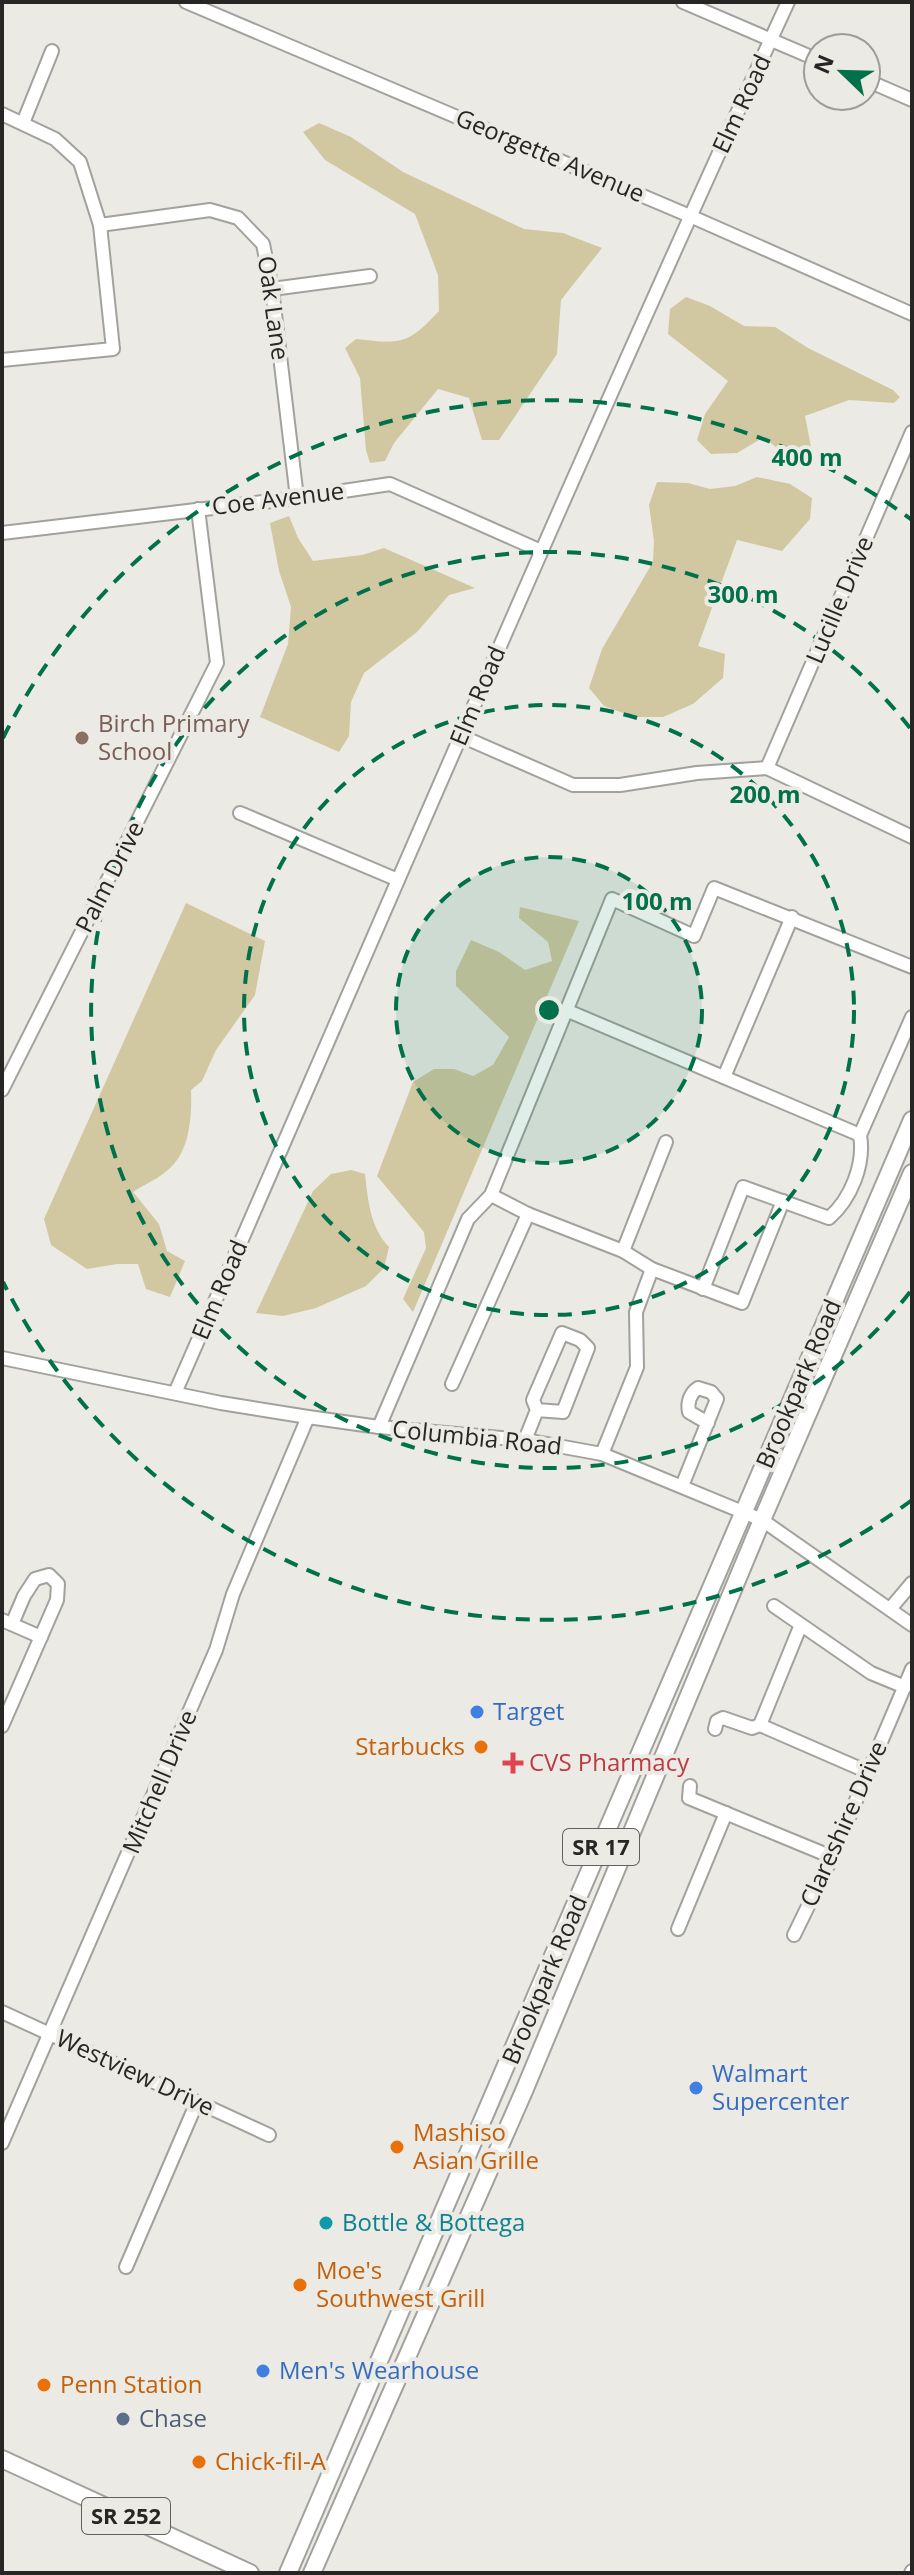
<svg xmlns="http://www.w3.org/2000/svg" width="914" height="2575" viewBox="0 0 914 2575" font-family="'Open Sans',sans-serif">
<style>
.green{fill:#d1c8a1}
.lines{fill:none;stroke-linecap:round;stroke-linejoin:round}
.minor-casing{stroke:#a2a19d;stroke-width:16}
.major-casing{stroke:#a2a19d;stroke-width:20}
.minor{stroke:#fff;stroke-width:12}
.major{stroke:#fff;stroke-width:16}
.ring{fill:none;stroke:#00714b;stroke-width:4;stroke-dasharray:14 10}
.education-dot{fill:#8d6e63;stroke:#ebeae5;stroke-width:3}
.shop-dot{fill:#3f7fe0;stroke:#ebeae5;stroke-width:3}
.food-dot{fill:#e8710a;stroke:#ebeae5;stroke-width:3}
.health-dot{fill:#e0444e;stroke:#ebeae5;stroke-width:3}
.culture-dot{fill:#0f9aa8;stroke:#ebeae5;stroke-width:3}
.service-dot{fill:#5c6f8a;stroke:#ebeae5;stroke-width:3}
.labels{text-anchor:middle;stroke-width:8;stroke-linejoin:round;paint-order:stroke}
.shield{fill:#ebeae5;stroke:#62615f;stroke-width:2}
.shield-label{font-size:22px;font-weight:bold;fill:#272625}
.street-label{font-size:24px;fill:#272625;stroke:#ebeae5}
.education-label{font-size:24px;fill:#785e54;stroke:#ebeae5;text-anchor:start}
.shop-label{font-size:24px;fill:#366cbe;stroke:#ebeae5;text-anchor:start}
.food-label{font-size:24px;fill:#c56008;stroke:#ebeae5;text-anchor:start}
.health-label{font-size:24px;fill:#be3a42;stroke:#ebeae5;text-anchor:start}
.culture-label{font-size:24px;fill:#0d838f;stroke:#ebeae5;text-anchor:start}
.service-label{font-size:24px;fill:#4e5e75;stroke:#ebeae5;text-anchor:start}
.centre{fill:#00714b;stroke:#ebeae5;stroke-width:4}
.ring-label{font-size:24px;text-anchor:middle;font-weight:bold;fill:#00714b;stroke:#ebeae5;stroke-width:8;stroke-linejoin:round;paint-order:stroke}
</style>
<rect width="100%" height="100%" fill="#ebeae5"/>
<g class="green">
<path d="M319 123 351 137 403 172 524 229 563 233 602 248 561 300 557 354 499 440H482L469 398 438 389 394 443 385 461 370 463 366 450 360 378 345 348 356 339C402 344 407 345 439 311L438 275 415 214 325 160 303 132Z"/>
<polygon points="686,297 710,306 744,326 775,327 808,348 893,390 900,397 894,403 849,400 805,416 811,447 795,464 764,437 737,453 711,454 697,440 705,414 728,381 668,334 670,309"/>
<polygon points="757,477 790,484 812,498 810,519 782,551 737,540 698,646 725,654 723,678 693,704 663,717 634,717 604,706 589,688 602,649 653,562 654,541 649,505 657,482 688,483 710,489 735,486"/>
<polygon points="289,516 298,538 313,561 362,555 384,548 475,588 449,595 417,632 364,673 351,702 349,736 339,752 260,717 288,644 291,607 279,571 270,523"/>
<path d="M186 903 265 941 255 995 216 1050 202 1081 191 1090C192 1115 190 1150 170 1168 160 1178 145 1184 133 1192L159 1224 167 1251 185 1261 170 1297 146 1289 138 1264H117L87 1269 51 1245 44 1219Z"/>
<polygon points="520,907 579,921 413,1312 403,1299 426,1248 424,1232 377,1176 413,1082 434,1069 454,1069 473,1076 493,1065 509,1037 456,986 456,971 471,940 499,952 525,970 552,961 548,942 519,918"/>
<path d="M351 1170 365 1174C368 1200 370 1227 389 1247L384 1268 366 1286 316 1308 283 1316 256 1313 313 1191 331 1174Z"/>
</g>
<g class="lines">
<defs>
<g id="minor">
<polyline points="186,2 690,216 912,314"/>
<polyline points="683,2 818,60"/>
<polyline points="866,80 912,100"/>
<polyline points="2,114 55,139 80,162 100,225 113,349 2,360"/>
<polyline points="23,123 52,51"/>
<polyline points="100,225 210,210 238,218 263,244 272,289 297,498"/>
<polyline points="272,289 370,276"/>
<polyline points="2,533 297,498 390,484 541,551"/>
<polyline points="461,736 573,785 620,785 697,773 767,768 912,837"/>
<polyline points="767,768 912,432"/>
<polyline points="240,813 398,880"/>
<polyline points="568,1011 860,1135"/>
<polyline points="724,1077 792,917"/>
<polyline points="2,1090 217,663 198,509"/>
<polyline points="491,1195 528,1214 623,1251 652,1269 742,1303 783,1201"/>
<polyline points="623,1251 666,1142"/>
<path d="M703 1289 743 1187 829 1218C851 1199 865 1164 860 1135L912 1017"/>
<polyline points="2,1358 221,1403 308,1417 379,1427 525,1440 602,1454 762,1520 912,1625"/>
<polyline points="452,1384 528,1214"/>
<path d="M175 1393C378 929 576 462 788 2"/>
<polyline points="379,1427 468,1219 491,1195 612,899 694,936 714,888 912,967"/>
<polyline points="525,1440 537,1410 533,1400 562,1333 580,1340 588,1348 563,1412 537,1410"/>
<polyline points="602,1454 637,1367 636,1312 652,1269"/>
<path d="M682 1486 717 1399 711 1392 698 1388C690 1393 687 1403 689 1412L708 1423"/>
<polyline points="774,1606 871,1673 905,1687"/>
<polyline points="890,1609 912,1583"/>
<polyline points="2,1620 41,1637"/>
<polyline points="800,1627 760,1725 868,1772"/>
<polyline points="2,1726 57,1600 58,1584 49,1575 35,1579 24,1596 12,1624"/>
<polyline points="715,1729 717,1721 723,1718 752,1728 760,1725"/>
<polyline points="690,1786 689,1798 832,1857"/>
<polyline points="678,1929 726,1813"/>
<polyline points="794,1935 832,1857 912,1669"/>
<polyline points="2,2012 269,2135"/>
<polyline points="2,2143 216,1650 233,1594 308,1417"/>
<polyline points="126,2267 197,2102"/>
<polyline points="911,2573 912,2571"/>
</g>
<g id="major">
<polyline points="2,2459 250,2573"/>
<polyline points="288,2573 912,1120"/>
<polyline points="312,2573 524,2091 762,1520 912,1173"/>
</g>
</defs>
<use href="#minor" class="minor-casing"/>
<use href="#major" class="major-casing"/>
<use href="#minor" class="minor"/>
<use href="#major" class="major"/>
</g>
<circle cx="549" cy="1010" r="153" fill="#00714b" fill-opacity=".12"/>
<g class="ring">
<circle cx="549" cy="1010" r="153"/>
<circle cx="549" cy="1010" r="305"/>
<path d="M910 1292A458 458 0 1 1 910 728"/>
<path d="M912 1500A610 610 0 0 1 3 1282M3 738A610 610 0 0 1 912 520"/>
</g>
<circle class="education-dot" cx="82" cy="738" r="8"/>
<g class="shop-dot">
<circle cx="477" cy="1712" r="8"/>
<circle cx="696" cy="2088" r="8"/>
<circle cx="263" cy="2371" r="8"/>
</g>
<g class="food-dot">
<circle cx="481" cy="1747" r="8"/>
<circle cx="397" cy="2147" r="8"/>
<circle cx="300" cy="2285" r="8"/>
<circle cx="44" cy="2385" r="8"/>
<circle cx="199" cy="2462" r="8"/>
</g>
<path class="health-dot" d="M509 1751h8v8h8v8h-8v8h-8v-8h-8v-8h8z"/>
<circle class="culture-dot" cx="326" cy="2223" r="8"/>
<circle class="service-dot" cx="123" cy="2419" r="8"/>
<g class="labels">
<g class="shield">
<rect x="563" y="1829" width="76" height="36" rx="6"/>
<rect x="82" y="2498" width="88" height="36" rx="6"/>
</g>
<g class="shield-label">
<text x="601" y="1855">SR 17</text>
<text x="126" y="2524">SR 252</text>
</g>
<g class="street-label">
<text transform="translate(742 104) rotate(-65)" y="8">Elm Road</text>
<text transform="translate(550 156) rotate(23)" y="8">Georgette Avenue</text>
<text transform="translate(273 308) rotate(82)" y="8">Oak Lane</text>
<text transform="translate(278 499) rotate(-7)" y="8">Coe Avenue</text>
<text transform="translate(840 600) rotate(-67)" y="8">Lucille Drive</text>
<text transform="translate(478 696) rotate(-67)" y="8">Elm Road</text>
<text transform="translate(110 877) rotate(-63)" y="8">Palm Drive</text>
<text transform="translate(220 1290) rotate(-67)" y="8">Elm Road</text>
<text transform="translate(799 1384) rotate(-67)" y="8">Brookpark Road</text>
<text transform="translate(477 1438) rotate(6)" y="8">Columbia Road</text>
<text transform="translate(160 1782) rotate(-67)" y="8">Mitchell Drive</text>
<text transform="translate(844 1824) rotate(-66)" y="8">Clareshire Drive</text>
<text transform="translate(545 1980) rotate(-67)" y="8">Brookpark Road</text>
<text transform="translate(135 2073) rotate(25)" y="8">Westview Drive</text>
</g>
<g class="education-label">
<text x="98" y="732">Birch Primary<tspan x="98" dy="28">School</tspan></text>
</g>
<g class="shop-label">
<text x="493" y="1720">Target</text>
<text x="712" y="2082">Walmart<tspan x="712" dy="28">Supercenter</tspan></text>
<text x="279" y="2379">Men's Wearhouse</text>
</g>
<g class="food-label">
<text x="465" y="1755" text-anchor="end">Starbucks</text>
<text x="413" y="2141">Mashiso<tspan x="413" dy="28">Asian Grille</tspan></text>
<text x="316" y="2279">Moe's<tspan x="316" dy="28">Southwest Grill</tspan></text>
<text x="60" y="2393">Penn Station</text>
<text x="215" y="2470">Chick-fil-A</text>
</g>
<g class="health-label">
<text x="529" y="1771">CVS Pharmacy</text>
</g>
<g class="culture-label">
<text x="342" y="2231">Bottle &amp; Bottega</text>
</g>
<g class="service-label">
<text x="139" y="2427">Chase</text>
</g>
</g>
<circle cx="549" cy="1010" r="12" class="centre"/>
<g class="ring-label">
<text x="807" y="466">400 m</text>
<text x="743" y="603">300 m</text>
<text x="765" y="803">200 m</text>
<text x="657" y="910">100 m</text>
</g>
<rect width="914" height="2575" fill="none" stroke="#272625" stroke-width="8"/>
<g transform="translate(842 72) rotate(293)"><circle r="38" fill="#ebeae5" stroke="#9d9c98" stroke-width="2"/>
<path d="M0-6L14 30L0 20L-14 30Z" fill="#00714b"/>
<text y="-12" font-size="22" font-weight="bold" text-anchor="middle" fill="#272625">N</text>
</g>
</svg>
